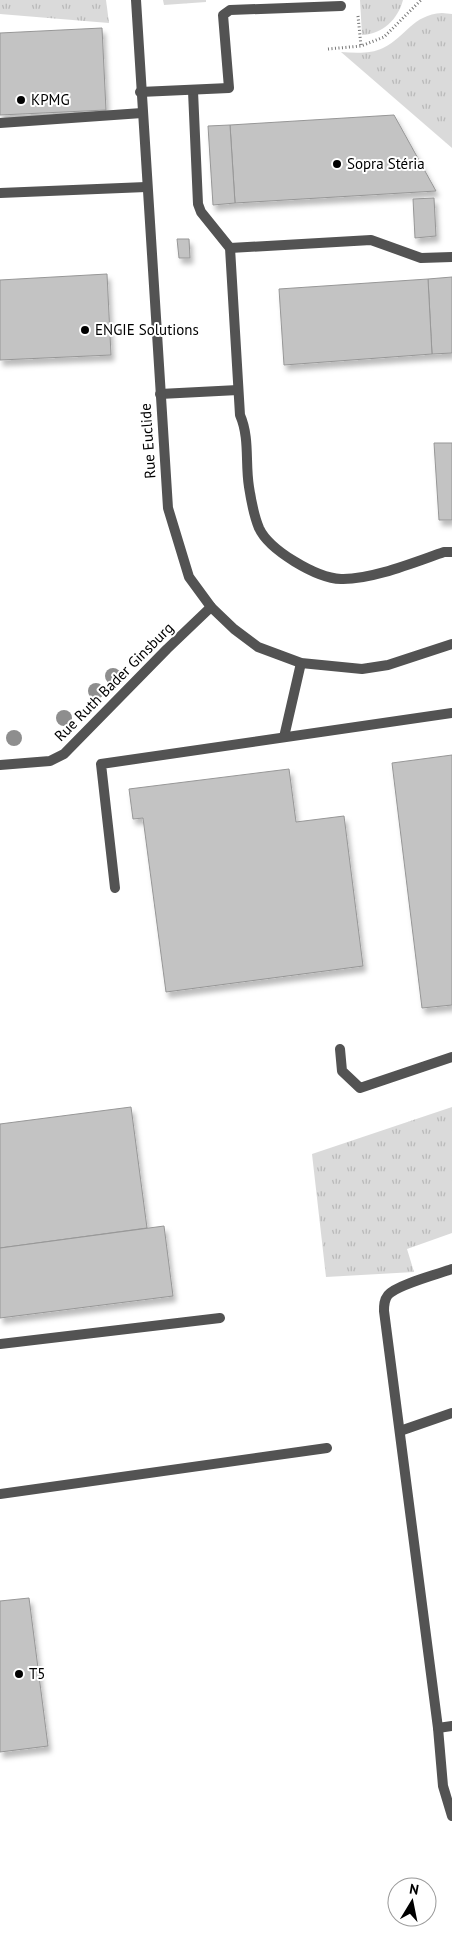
<svg xmlns="http://www.w3.org/2000/svg" width="452" height="1942" viewBox="0 0 452 1942" font-family="'PT Sans',sans-serif">
<style>
.grass{fill:url(#grass-tufts)}
.building{fill:#c3c3c3;stroke:#979797;filter:url(#shadow)}
.lines{fill:none;stroke-linecap:round;stroke-linejoin:round}
.path{stroke:#757575;stroke-width:3;stroke-dasharray:1 2.5;stroke-linecap:butt}
.service{stroke:#535353;stroke-width:10}
.minor{stroke:#535353;stroke-width:10}
.tree{fill:#8e8e8e}
.poi-dot{fill:#000;stroke:#fff;stroke-width:2}
.labels{text-anchor:middle;stroke-width:4;stroke-linejoin:round;paint-order:stroke}
.poi-label{font-size:15px;fill:#000;stroke:#fff;text-anchor:start}
.street-label{font-size:15px;fill:#000;stroke:#fff}
</style>
<defs>
<pattern id="grass-tufts" width="24" height="20" patternUnits="userSpaceOnUse" patternTransform="scale(1.25)"><rect width="24" height="20" fill="#dadada"/><path d="M3 7l-1-3M5 7V3M7 7l1-3M15 17l-1-3M17 17v-4M19 17l1-3" fill="none" stroke="#b9b9b9"/></pattern>
<filter id="shadow"><feDropShadow dx="3" dy="5.5" stdDeviation="2.5" flood-color="#0004"/></filter>
</defs>
<rect width="100%" height="100%" fill="#fff"/>
<g class="grass">
<polygon points="0,0 106,0 109,23 0,14"/>
<polygon points="163,0 206,0 206,2 164,5"/>
<path d="M360 0H403C398 19 383 34 362 35Z"/>
<path d="M442 13 452 14V148L341 52C355 53 371 54 383 48 407 36 412 15 442 13Z"/>
<polygon points="452,1107 452,1233 407,1249 414,1272 326,1277 312,1154"/>
</g>
<g class="building">
<polygon points="102,28 106,110 0,115 0,33"/>
<polygon points="394,115 436,191 235,203 230,125"/>
<polygon points="230,125 235,203 213,205 208,126"/>
<polygon points="434,198 436,236 415,238 413,199"/>
<polygon points="177,239 189,239 190,258 179,258"/>
<polygon points="107,274 111,355 0,360 0,280"/>
<polygon points="452,277 452,353 432,354 428,279"/>
<polygon points="428,279 432,354 284,365 279,289"/>
<polygon points="434,443 452,443 452,520 439,520"/>
<polygon points="452,755 452,1005 422,1008 392,763"/>
<polygon points="289,769 296,822 344,816 363,966 166,992 143,818 133,819 129,789"/>
<polygon points="131,1107 147,1228 0,1248 0,1124"/>
<polygon points="164,1226 173,1296 0,1318 0,1248"/>
<polygon points="29,1598 48,1746 0,1752 0,1601"/>
</g>
<g class="lines">
<g class="path">
<polyline points="358,16 361,46"/>
<polyline points="328,49 361,46 384,37 421,0"/>
</g>
<g class="service">
<path d="M193 91 198 204 201 212 230 248 240 415C250 438 245 463 249 487 251 500 254 516 259 528 269 550 316 578 341 579 371 580 415 562 444 552H452"/>
<polyline points="140,92 229,88 223,15 230,10 341,6"/>
<polyline points="0,123 142,113"/>
<polyline points="0,193 146,187"/>
<polyline points="230,248 371,240 421,258 452,257"/>
<polyline points="160,394 238,390"/>
<polyline points="284,737 301,663"/>
<polyline points="115,888 101,764 452,713"/>
<polyline points="340,1049 342,1071 360,1088 452,1057"/>
<path d="M452 1269C438 1274 396 1285 388 1295 384 1300 384 1305 384 1311L438 1728 443 1786 452 1816"/>
<polyline points="0,1344 220,1318"/>
<polyline points="400,1431 452,1413"/>
<polyline points="0,1494 327,1448"/>
<polyline points="438,1728 452,1726"/>
</g>
<g class="minor">
<polyline points="136,0 168,508 189,577 211,607 234,629 258,647 301,663 362,669 388,665 452,644"/>
<polyline points="0,765 50,761 64,754 167,649 211,607"/>
</g>
</g>
<g class="tree">
<circle cx="113" cy="676" r="8"/>
<circle cx="96" cy="691" r="8"/>
<circle cx="64" cy="718" r="8"/>
<circle cx="14" cy="738" r="8"/>
</g>
<g class="poi-dot">
<circle cx="21" cy="100" r="5"/>
<circle cx="337" cy="164" r="5"/>
<circle cx="85" cy="330" r="5"/>
<circle cx="19" cy="1674" r="5"/>
</g>
<g class="labels">
<g class="poi-label">
<text x="31" y="105">KPMG</text>
<text x="347" y="169">Sopra Stéria</text>
<text x="95" y="335">ENGIE Solutions</text>
<text x="29" y="1679">T5</text>
</g>
<g class="street-label">
<text transform="translate(148 441) rotate(-94)" y="5">Rue Euclide</text>
<text transform="translate(114 682) rotate(-45)" y="5">Rue Ruth Bader Ginsburg</text>
</g>
</g>
<g transform="translate(412 1902) rotate(10)"><circle r="24" fill="#ffffff" stroke="#999999"/>
<path d="M0-4L9 19L0 12L-9 19Z" fill="#000000"/>
<text y="-8" font-size="14" font-weight="bold" text-anchor="middle" fill="#000000">N</text>
</g>
</svg>
